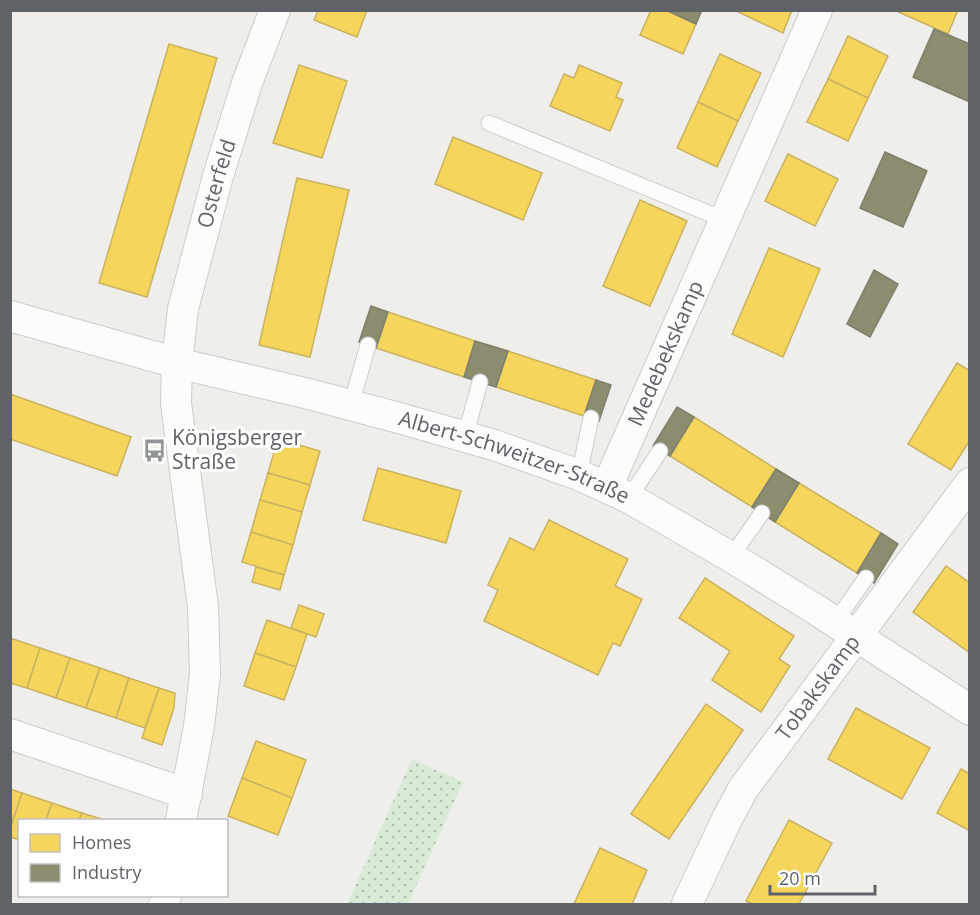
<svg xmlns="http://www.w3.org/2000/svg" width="980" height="915" viewBox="0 0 980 915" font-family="'Open Sans',sans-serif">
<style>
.grass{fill:url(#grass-dots)}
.homes{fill:#f6d55c;stroke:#c9b360;stroke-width:1.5}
.industry{fill:#8c8c6e;stroke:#7e806c;stroke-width:1.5}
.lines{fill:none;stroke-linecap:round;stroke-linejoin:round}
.lane-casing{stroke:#cbcccc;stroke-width:17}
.street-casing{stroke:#cbcccc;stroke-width:32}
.lane{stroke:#fdfcfc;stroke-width:15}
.street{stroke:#fdfcfc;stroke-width:30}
.labels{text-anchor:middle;stroke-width:6;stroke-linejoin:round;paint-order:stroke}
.street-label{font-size:21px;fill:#5f6368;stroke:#fff}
.poi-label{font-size:21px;fill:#5f6368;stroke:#fff;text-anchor:start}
</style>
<defs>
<pattern id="grass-dots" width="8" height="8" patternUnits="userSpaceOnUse" patternTransform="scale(1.5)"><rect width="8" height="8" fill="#d8ebd6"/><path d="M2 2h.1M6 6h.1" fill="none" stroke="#b2c2b1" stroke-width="1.8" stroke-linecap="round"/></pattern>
</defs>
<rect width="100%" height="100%" fill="#efeeea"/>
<polygon class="grass" points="412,759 463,782 408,904 347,904"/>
<g class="homes">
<polygon points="318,10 367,10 357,37 314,20"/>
<polygon points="651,10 666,10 696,24 683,54 640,35"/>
<polygon points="734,10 792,10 783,33"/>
<polygon points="894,10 958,10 948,34"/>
<polygon points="848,36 888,56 868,98 828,79"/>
<polygon points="169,44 217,58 147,297 99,283"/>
<polygon points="720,54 761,73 738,121 698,102"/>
<polygon points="299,65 347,81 322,158 273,143"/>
<polygon points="579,65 622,83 616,97 623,100 610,131 550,106 564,74 574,78"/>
<polygon points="828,79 868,98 848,141 807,122"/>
<polygon points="698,102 738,121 717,167 677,148"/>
<polygon points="453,137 542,173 523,220 435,184"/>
<polygon points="788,154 838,179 815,226 765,201"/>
<polygon points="297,178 349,190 310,357 259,345"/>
<polygon points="640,200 687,221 650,306 603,286"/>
<polygon points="769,248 820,269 783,357 732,334"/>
<polygon points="388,312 475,341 464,377 376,348"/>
<polygon points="508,351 596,380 584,416 496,387"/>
<polygon points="957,363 970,371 970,440 951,470 908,444"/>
<polygon points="10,394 131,437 117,476 10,439"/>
<polygon points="694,417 776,469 752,507 670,456"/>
<polygon points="278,439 320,451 310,485 268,473"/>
<polygon points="378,468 461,491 446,543 363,520"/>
<polygon points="268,473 310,485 302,512 260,500"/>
<polygon points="799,483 881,533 857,573 775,522"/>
<polygon points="260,500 302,512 293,545 251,532"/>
<polygon points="549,520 628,559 615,586 642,599 620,646 613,643 598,675 484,621 498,590 488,585 510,538 534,550"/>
<polygon points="251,532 293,545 284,575 242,562"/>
<polygon points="946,566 970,583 970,653 913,612"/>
<polygon points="256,567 284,575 280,590 252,582"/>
<polygon points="705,578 794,636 779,659 790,666 761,712 712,680 730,651 679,618"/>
<polygon points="299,605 324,614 316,637 291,628"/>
<polygon points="267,620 307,634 296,667 255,653"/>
<polygon points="10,638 40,648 27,688 10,683"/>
<polygon points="40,648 70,658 56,698 27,688"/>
<polygon points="255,653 296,667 284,700 244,686"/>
<polygon points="70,658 100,668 86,708 56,698"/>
<polygon points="100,668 129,678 116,718 86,708"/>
<polygon points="129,678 159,688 145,728 116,718"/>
<polygon points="159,688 175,693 174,708 162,745 142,738"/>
<polygon points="706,704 743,730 669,839 631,814"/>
<polygon points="856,708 930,748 902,799 828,759"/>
<polygon points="256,741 306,760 292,798 242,778"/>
<polygon points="961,769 970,774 970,831 937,813"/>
<polygon points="242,778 292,798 278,835 228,816"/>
<polygon points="10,789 22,793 10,830"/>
<polygon points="22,793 52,803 46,820 20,820 20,840 10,837 10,830"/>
<polygon points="52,803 82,813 79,820 46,820"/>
<polygon points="82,813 88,815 106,820 79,820"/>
<polygon points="789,820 832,843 799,904 752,904 746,901"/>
<polygon points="600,848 647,870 632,904 574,904"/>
</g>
<g class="industry">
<polygon points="666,10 702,10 696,24"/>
<polygon points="934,29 970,44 970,102 913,77"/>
<polygon points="885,152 927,171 903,227 860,208"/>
<polygon points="874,270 898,284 870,337 847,324"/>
<polygon points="371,306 388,312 376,348 359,342"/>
<polygon points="475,341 508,351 496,387 464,377"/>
<polygon points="596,380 611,385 599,421 584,416"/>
<polygon points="677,407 694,417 670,456 653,446"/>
<polygon points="776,469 799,483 775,522 752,507"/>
<polygon points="881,533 898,544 874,583 857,573"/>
</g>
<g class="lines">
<defs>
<g id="lane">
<polyline points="489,123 725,220"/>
<polyline points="351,405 368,345"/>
<polyline points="465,437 480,382"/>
<polyline points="579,475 591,418"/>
<polyline points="629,498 660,451"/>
<polyline points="731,557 762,513"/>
<polyline points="835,622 866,578"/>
</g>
<g id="street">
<path id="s1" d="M10 316 177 363 309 394 399 418 494 445 579 475 629 498 731 557 815 609 970 710"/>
<path id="s2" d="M607 487 817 10"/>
<polyline points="10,734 187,794"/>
<path id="s3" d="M181 820 199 726 205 674 203 607 176 403 177 363 183 309 218 176 247 83 275 10"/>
<polyline points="164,904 166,896"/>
<path id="s4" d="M687 904 727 819 743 789 970 483"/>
</g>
</defs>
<use href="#lane" class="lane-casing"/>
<use href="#street" class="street-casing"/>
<use href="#lane" class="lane"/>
<use href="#street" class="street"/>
</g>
<defs>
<symbol id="bus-bare" viewBox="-9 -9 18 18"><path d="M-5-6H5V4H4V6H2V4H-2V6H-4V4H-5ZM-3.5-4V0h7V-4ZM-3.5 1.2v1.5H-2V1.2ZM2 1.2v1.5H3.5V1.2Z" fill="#919496" stroke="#fff" stroke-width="2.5" paint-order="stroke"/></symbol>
</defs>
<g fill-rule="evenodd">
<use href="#bus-bare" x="138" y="434" width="33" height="33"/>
</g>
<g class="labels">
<g class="street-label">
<text dy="7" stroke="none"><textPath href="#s3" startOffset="645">Osterfeld</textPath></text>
<text dy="7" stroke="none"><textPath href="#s2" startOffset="146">Medebekskamp</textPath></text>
<text dy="7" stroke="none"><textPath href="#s1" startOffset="524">Albert-Schweitzer-Straße</textPath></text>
<text dy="7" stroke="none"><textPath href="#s4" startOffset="254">Tobakskamp</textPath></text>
</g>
<g class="poi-label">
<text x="172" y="445">Königsberger<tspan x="172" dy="24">Straße</tspan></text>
</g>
</g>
<rect width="980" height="915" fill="none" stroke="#5f6368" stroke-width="24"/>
<rect x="18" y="819" width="210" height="78" fill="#ffffff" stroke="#bfc1c3" stroke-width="1.5"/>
<rect x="30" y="834" width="30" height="18" fill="#f6d55c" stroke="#bfc1c3" stroke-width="1.5"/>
<text x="72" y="849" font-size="18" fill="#5f6368">Homes</text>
<rect x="30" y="864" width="30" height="18" fill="#8c8c6e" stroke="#bfc1c3" stroke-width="1.5"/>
<text x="72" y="879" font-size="18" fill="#5f6368">Industry</text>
<path d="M770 885v9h105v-9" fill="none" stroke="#5f6368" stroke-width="3"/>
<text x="779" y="885" font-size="18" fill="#5f6368" stroke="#ffffff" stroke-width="4.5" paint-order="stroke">20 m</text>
</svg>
